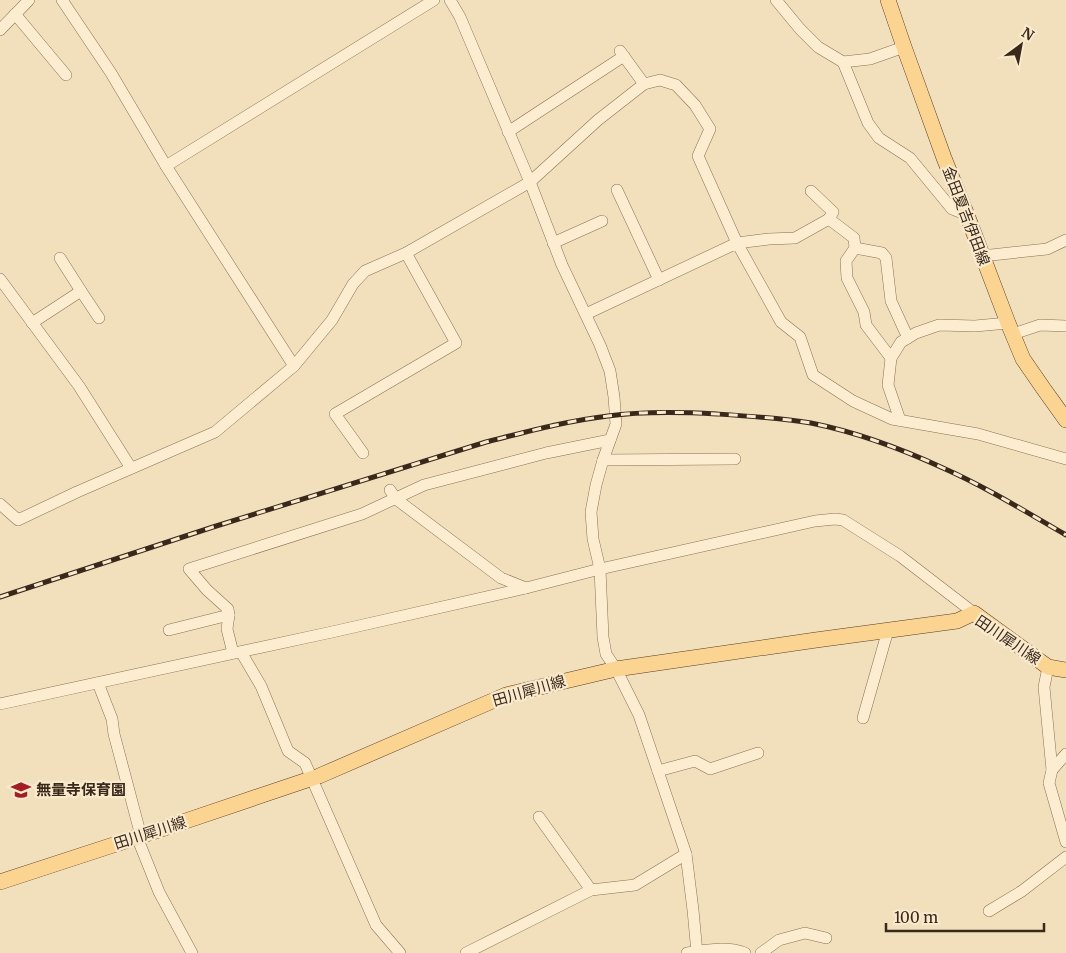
<svg xmlns="http://www.w3.org/2000/svg" width="1066" height="953" viewBox="0 0 1066 953" font-family="Merriweather,'Noto Sans JP',serif">
<style>
.lines{fill:none;stroke-linecap:round;stroke-linejoin:round}
.minor-casing{stroke:#8c6f54;stroke-width:12}
.major-casing{stroke:#593d29;stroke-width:16}
.minor{stroke:#fcedd1;stroke-width:11}
.major{stroke:#fad490;stroke-width:15}
.rail-casing{stroke:#3a281b;stroke-width:5}
.rail{stroke:#f9eacd;stroke-width:3;stroke-dasharray:9;stroke-linecap:butt}
.labels{text-anchor:middle;stroke-width:4.5;stroke-linejoin:round;paint-order:stroke}
.street-label{font-size:15px;fill:#3a281b;stroke:#f9eacd}
.poi-label{font-size:15px;font-weight:bold;fill:#3a281b;stroke:#f9eacd;text-anchor:start}
</style>
<rect width="100%" height="100%" fill="#f2e0bd"/>
<g class="lines">
<defs>
<g id="minor">
<polyline points="62,0 111,73 166,166"/>
<polyline points="450,0 460,17 530,182 562,265 600,345 610,371 614,397 616,424 603,460 596,485 591,512 593,539 600,569 603,637 606,654 616,669 639,715 686,854 693,910 697,953"/>
<polyline points="776,0 800,29 818,47 843,62 868,123 879,138 910,158 952,209 967,215"/>
<polyline points="15,14 66,75"/>
<polyline points="0,30 29,0"/>
<polyline points="620,51 644,84"/>
<polyline points="843,62 870,59 904,47"/>
<polyline points="508,132 624,56"/>
<polyline points="617,190 659,280"/>
<polyline points="811,191 833,212 829,219"/>
<polyline points="553,243 602,221"/>
<polyline points="855,248 882,253 886,258 891,301 908,338"/>
<polyline points="982,256 1047,249 1066,240"/>
<polyline points="0,279 79,386 131,468"/>
<polyline points="81,291 99,318"/>
<polyline points="586,314 737,243 781,322 800,337 813,375 853,401 892,419 978,434 1066,459"/>
<polyline points="32,323 81,291 60,258"/>
<polyline points="1013,334 1040,325 1066,326"/>
<polyline points="294,366 166,166 434,0"/>
<polyline points="900,420 888,385 891,358 901,342 916,333 939,325 975,326 1008,323"/>
<polyline points="363,453 335,414 456,343 406,253"/>
<polyline points="603,460 735,459"/>
<polyline points="390,490 396,499 501,578 526,588"/>
<polyline points="0,504 18,520 77,492 215,432 294,366 332,320 353,284 365,271 406,253 530,182 598,120 644,84 660,80 676,85 695,105 710,129 698,156 737,243 769,239 795,238 829,219 854,238 855,248 846,261 847,278 864,312 866,325 891,358"/>
<polyline points="169,630 229,615"/>
<polyline points="241,652 261,686 288,751 305,763 376,925 400,953"/>
<polyline points="233,653 227,629 229,615 228,609 207,590 189,569 362,514 424,485 546,453 610,440"/>
<polyline points="1048,667 1044,687 1052,770 1049,783 1066,842"/>
<polyline points="98,683 112,719 114,734 141,836"/>
<polyline points="0,704 332,632 526,588 600,569 815,521 835,519 843,520 900,556 974,613"/>
<polyline points="863,718 888,630"/>
<polyline points="1052,770 1066,754"/>
<polyline points="658,771 695,761 710,769 758,753"/>
<polyline points="539,817 591,890"/>
<polyline points="137,837 159,892 192,953"/>
<polyline points="989,911 1022,891 1066,857"/>
<polyline points="466,953 591,890 635,885 686,854"/>
<path d="M687 953C705 950 727 946 745 953"/>
<polyline points="761,953 779,940 805,933 826,938"/>
</g>
<g id="major">
<polyline points="888,0 904,47 944,158 967,215 1008,323 1023,359 1043,388 1066,420"/>
<polyline points="0,882 153,832 319,776 506,695 616,669 816,640 957,621 974,613 1048,667 1066,670"/>
</g>
</defs>
<use href="#minor" class="minor-casing"/>
<use href="#major" class="major-casing"/>
<use href="#minor" class="minor"/>
<use href="#major" class="major"/>
<defs>
<path id="rail" d="M0 597 213 527 486 442C526 432 566 421 608 416 644 411 681 412 717 414 748 416 780 418 811 423 856 432 902 449 943 468 986 487 1026 512 1066 535"/>
</defs>
<use href="#rail" class="rail-casing"/>
<use href="#rail" class="rail"/>
</g>
<defs>
<symbol id="school-bare" viewBox="-9 -9 18 18"><path d="M0-5L7-2L0 1L-7-2ZM-4 1L0 2.5L4 1V4Q0 6-4 4Z" fill="#a11e25" stroke="#f9eacd" stroke-width="2.5" paint-order="stroke"/></symbol>
</defs>
<g fill-rule="evenodd">
<use href="#school-bare" x="7" y="776" width="28" height="28"/>
</g>
<g class="labels">
<g class="street-label">
<text transform="translate(966 216) rotate(69)" y="5">金田夏吉伊田線</text>
<text transform="translate(1008 640) rotate(34)" y="5">田川犀川線</text>
<text transform="translate(529 691) rotate(-16)" y="5">田川犀川線</text>
<text transform="translate(150 833) rotate(-18)" y="5">田川犀川線</text>
</g>
<g class="poi-label">
<text x="36" y="795">無量寺保育園</text>
</g>
</g>
<g transform="translate(1021 45) rotate(32)" stroke="#f9eacd" stroke-width="4" paint-order="stroke">
<path d="M0-4L9 19L0 12L-9 19Z" fill="#3a281b"/>
<text y="-8" font-size="14" font-weight="bold" text-anchor="middle" fill="#3a281b">N</text>
</g>
<path d="M886 923v8h158v-8" fill="none" stroke="#3a281b" stroke-width="2.5"/>
<text x="894" y="923" font-size="15" fill="#3a281b" stroke="#f9eacd" stroke-width="4" paint-order="stroke">100 m</text>
</svg>
